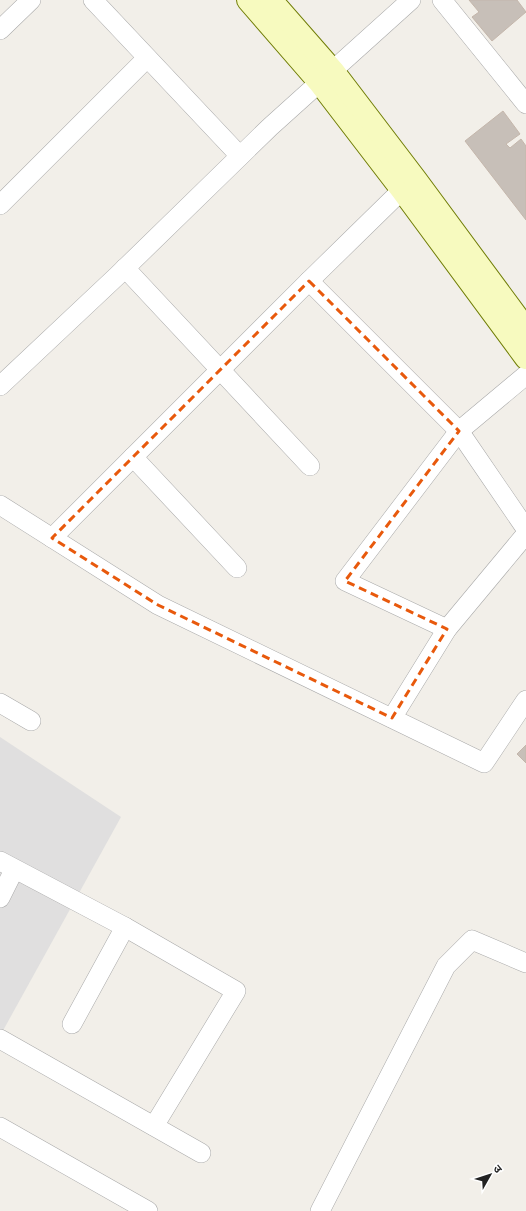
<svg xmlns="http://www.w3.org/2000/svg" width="526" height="1211" viewBox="0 0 526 1211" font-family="Manrope,'Noto Sans Devanagari',sans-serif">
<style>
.residential{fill:#e0dfdf}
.building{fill:#c7bfb8;stroke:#c4b6ab}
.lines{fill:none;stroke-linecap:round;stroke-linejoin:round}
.minor-casing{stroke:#a9a9a9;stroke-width:20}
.secondary-casing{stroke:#707d05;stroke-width:24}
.minor{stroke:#fff;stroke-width:19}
.secondary{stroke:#f7fabf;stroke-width:22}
.marked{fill:none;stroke:#e8590c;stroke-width:3;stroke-dasharray:8 5;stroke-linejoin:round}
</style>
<rect width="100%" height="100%" fill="#f2efe9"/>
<polygon class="residential" points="0,737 121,817 0,1036"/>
<g class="building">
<polygon points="469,0 517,0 526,12 492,41 472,17 479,12"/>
<polygon points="503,111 520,134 506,144 510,148 521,139 526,146 526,220 465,141"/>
<polygon points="526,745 526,763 517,754"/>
</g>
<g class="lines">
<defs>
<g id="minor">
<polyline points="93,0 240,156"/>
<polyline points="442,0 526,104"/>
<polyline points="0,30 31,0"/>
<polyline points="0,205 147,58"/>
<polyline points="125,268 310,466"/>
<polyline points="309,281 459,431 526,529"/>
<polyline points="0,386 117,276 270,127 411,0"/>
<polyline points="133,457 237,568"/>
<polyline points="0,505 158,605 484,763 526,700"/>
<polyline points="52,538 309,281 402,190"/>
<polyline points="447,629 345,581 459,431 526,375"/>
<polyline points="0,703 31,721"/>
<polyline points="392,718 447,629 526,534"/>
<polyline points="0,861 125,927 236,991 154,1126"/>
<polyline points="0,898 14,870"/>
<polyline points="72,1024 125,927"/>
<polyline points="0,1039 201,1153"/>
<polyline points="0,1127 148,1211"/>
<polyline points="320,1211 446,966 472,940 526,963"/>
</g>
<g id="secondary">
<polyline points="248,0 320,83 402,190 526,358"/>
<polyline points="271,0 333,71 416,180 526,329"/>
</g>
</defs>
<use href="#minor" class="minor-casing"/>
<use href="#secondary" class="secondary-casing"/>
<use href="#minor" class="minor"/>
<use href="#secondary" class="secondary"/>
</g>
<path class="marked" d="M309 281 459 431 345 581 447 629 392 718 158 605 52 538Z"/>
<g transform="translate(490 1175) rotate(51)" stroke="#ffffff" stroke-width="3" paint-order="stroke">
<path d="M0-3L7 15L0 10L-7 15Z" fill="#222222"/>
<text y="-6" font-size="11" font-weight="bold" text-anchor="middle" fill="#222222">उ</text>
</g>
</svg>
